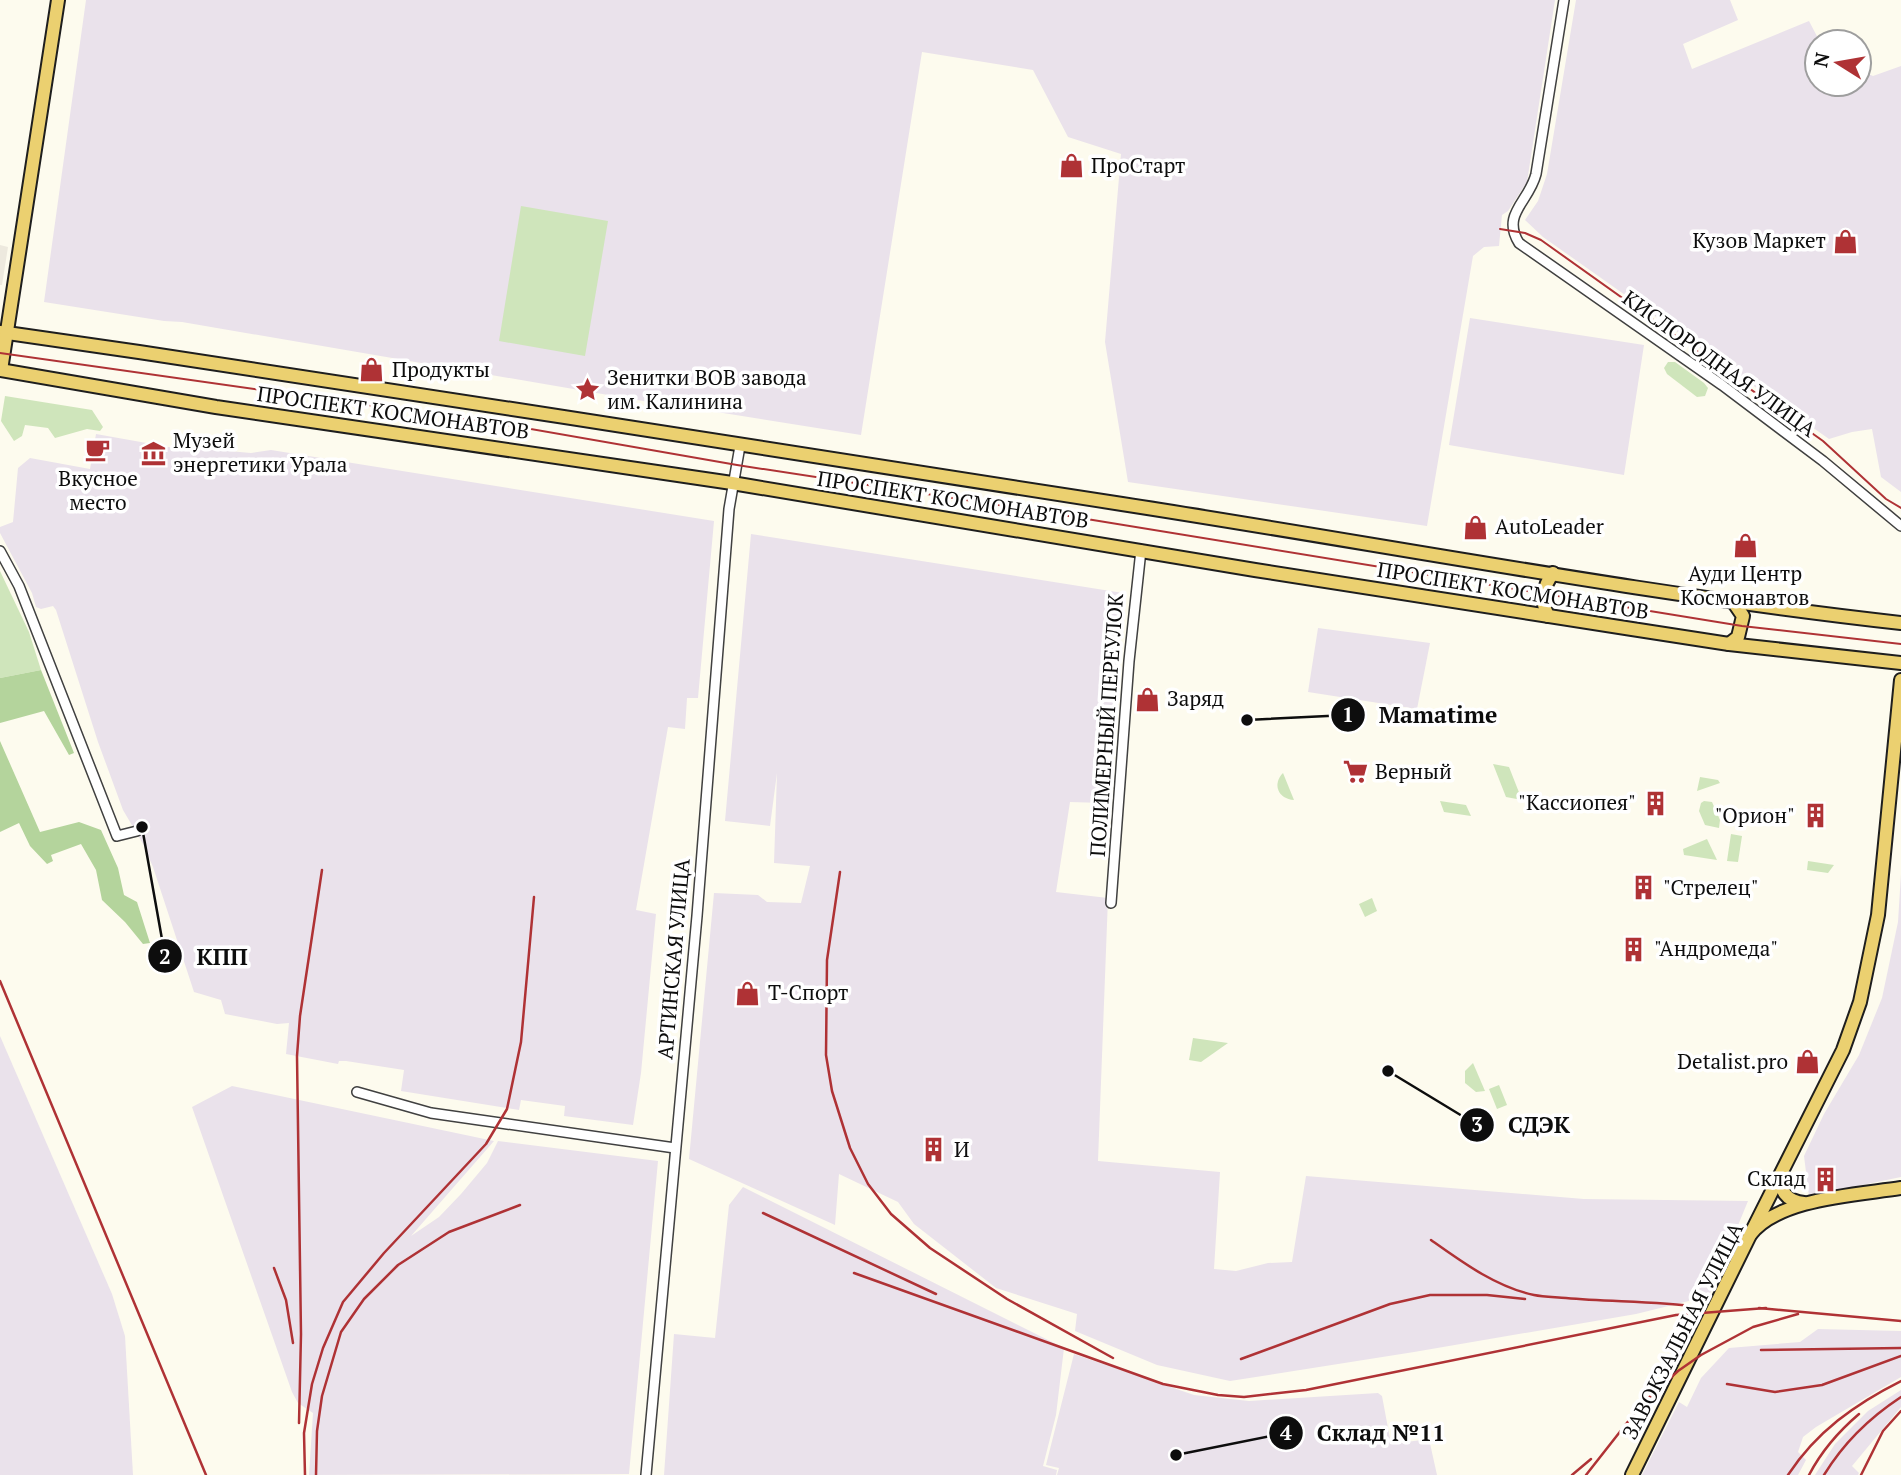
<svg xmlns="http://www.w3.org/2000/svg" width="1901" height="1475" viewBox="0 0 1901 1475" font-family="'PT Serif',serif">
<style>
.industrial{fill:#eae2eb}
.green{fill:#cfe5bb}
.forest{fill:#b4d49c}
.plaza{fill:#ede9de}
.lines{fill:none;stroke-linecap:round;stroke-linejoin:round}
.minor-casing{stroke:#404040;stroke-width:12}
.major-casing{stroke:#1e1e1e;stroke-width:16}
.minor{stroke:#fff;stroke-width:9}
.major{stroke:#ebd070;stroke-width:12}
.tram{stroke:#af3235;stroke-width:2}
.rail{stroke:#af3235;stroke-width:2.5}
.labels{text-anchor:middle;stroke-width:7;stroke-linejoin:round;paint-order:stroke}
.poi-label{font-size:21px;fill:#0d0d0d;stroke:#fff;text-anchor:start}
.street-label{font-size:21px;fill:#0d0d0d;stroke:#fff}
.leader{fill:none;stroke:#0d0d0d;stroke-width:2.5}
.callout-dot{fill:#0d0d0d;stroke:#fff;stroke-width:2.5}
.mark-label{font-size:21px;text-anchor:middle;font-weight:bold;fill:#fff}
.callout-label{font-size:23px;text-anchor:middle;font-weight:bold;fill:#0d0d0d;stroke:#fff;stroke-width:7;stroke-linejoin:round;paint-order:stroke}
</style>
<rect width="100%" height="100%" fill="#fdfbee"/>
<g class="industrial">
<polygon points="86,0 1555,0 1527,182 1508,211 1502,215 1499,246 1484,247 1473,256 1427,526 1128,482 1105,342 1121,154 1068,137 1033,70 922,52 861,435 679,406 678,407 182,322 164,321 44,302"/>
<polygon points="1576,0 1730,0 1738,20 1683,44 1692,69 1809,21 1820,42 1817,42 1817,84 1859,84 1859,70 1873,76 1901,66 1901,492 1881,477 1872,429 1852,432 1829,439 1543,237 1525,220 1538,201 1547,174"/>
<polygon points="1470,318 1644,345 1624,475 1449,445"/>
<polygon points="192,432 196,435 195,448 251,453 271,450 714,521 698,698 687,698 685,729 668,727 636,910 656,914 641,1073 633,1125 564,1116 565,1106 521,1100 519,1110 513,1109 401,1091 404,1070 346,1061 339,1061 338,1064 286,1054 289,1023 277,1024 225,1014 221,1000 194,992 153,867 143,844 123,810 98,742 56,610 53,606 41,609 36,607 32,593 0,533 0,527 13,522 18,468 30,458 90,469 96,434 180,449"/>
<polygon points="751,534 1123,593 1104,803 1070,802 1056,892 1108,898 1098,1161 1220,1172 1214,1269 1236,1271 1268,1263 1292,1262 1306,1176 1584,1199 1748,1201 1709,1296 1636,1314 1414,1352 1230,1381 1157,1365 1075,1331 1077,1314 996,1288 914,1224 898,1202 839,1174 835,1225 689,1159 714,893 758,895 767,902 801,903 810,866 774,863 777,773 770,826 725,821"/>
<polygon points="1318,628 1430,643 1417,709 1308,692"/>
<polygon points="1901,874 1901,1177 1809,1196 1804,1156 1824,1114 1859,1055 1882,998 1898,922"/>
<polygon points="0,1036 112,1294 125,1336 133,1475 0,1475"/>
<polygon points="232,1086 494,1141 411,1236 439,1217 461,1194 487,1163 498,1141 658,1161 629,1474 309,1475 313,1413 298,1403 292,1392 192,1107"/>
<polygon points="743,1187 1064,1348 1056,1415 1043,1466 1057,1470 1056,1475 664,1475 674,1334 715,1338 729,1205"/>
<polygon points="1818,1329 1901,1331 1901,1377 1816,1427 1803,1437 1798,1452 1806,1460 1798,1475 1642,1475 1679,1402 1687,1407 1701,1378 1729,1348 1800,1342"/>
<polygon points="1074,1354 1194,1395 1249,1401 1378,1393 1382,1396 1391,1444 1429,1439 1437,1475 1057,1475 1059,1468 1046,1465"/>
<polygon points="1901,1390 1901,1407 1852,1466 1859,1473 1858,1475 1815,1475 1835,1444 1868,1411"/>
</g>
<g class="green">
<polygon points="521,206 608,221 585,356 499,341"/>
<polygon points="1668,362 1675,362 1704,383 1708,388 1705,396 1697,397 1667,374 1664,368"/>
<polygon points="5,396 92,410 103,427 100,431 87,429 55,438 48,428 25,425 22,436 14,441 1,421"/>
<polygon points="0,571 29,632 41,670 0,678"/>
<polygon points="1493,764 1509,767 1522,800 1506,797"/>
<path d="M1283 773 1294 800C1278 799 1272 784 1283 773Z"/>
<polygon points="1700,777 1718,780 1720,783 1697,791"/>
<polygon points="1440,801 1466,805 1471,816 1444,812"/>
<polygon points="1704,801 1712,802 1720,820 1719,828 1705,825 1699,811 1701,803"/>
<polygon points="1731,834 1742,836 1738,862 1727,861"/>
<polygon points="1707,839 1717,860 1684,855 1683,849"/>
<polygon points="1808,861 1834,865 1828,873 1807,870"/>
<polygon points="1372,898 1377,911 1365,917 1359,904"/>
<polygon points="1193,1038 1228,1043 1201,1062 1189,1060"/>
<polygon points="1473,1063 1485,1091 1476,1092 1465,1083 1465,1071"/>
<polygon points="1499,1085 1507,1105 1497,1109 1489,1089"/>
</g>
<g class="forest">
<polygon points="41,670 74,753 69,755 44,711 0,723 0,678"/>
<polygon points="0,741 40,832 79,822 101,830 118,868 124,895 137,902 150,943 143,944 125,922 102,900 96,870 81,844 51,855 53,861 47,864 30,846 19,823 0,832"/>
</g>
<polygon class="plaza" points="0,245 8,247 2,285 0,285"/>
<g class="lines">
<defs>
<g id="minor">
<path d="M1564 0 1536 174C1529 202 1501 214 1519 243L1722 385 1823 461 1901 526"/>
<polyline points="0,551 19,586 117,836 137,831"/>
<polyline points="1111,903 1129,661 1141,550"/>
<polyline points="357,1092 431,1113 675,1148"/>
<polyline points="646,1475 697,916 729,509 740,446"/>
</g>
<g id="major">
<path d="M0 332 139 352C467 402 794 452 1122 504 1381 544 1640 594 1901 623"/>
<polyline points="0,370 216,407 732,483 1255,570 1632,629 1729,644 1901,663"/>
<polyline points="1,370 58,0"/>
<path d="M1548 616C1540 600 1543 587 1553 573"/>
<polyline points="1729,644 1738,637 1743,616 1732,600"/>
<path d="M1782 1173C1779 1191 1786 1201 1804 1203"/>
<polyline points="1750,1235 1843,1050 1860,1002 1878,915 1901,680"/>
<path d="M1632 1475 1750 1235C1778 1198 1857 1195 1901 1188"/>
</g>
</defs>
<use href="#minor" class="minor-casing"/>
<use href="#major" class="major-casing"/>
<use href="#minor" class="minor"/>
<use href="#major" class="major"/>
<g class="tram">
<polyline points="1500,229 1525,233 1541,240 1823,441 1886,499 1901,508"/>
<polyline points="0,353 502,424 737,465 1050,513 1742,626 1901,644"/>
</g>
<g class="rail">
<polyline points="840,872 827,960 826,1055 832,1091 850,1148 868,1184 891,1214 930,1248 1007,1299 1113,1358"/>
<polyline points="0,981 206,1475"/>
<polyline points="763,1213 936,1294"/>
<path d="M1431 1240C1462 1262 1496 1287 1534 1295 1544 1297 1556 1297 1566 1298 1610 1302 1655 1301 1699 1307"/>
<polyline points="274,1268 286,1300 293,1343"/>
<polyline points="854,1273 1163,1384 1218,1395 1244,1397 1306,1390 1676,1315 1766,1308"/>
<polyline points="1759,1308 1901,1321"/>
<polyline points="1761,1350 1901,1348"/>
<polyline points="1241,1359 1390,1304 1430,1295 1487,1295 1525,1299"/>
<polyline points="1727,1384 1775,1392 1822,1385 1901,1356"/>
<polyline points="299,1423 301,1334 297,1056 300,1016 322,870"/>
<polyline points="305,1475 304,1433 312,1384 323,1348 343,1302 384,1253 486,1144 507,1109 521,1042 534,897"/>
<polyline points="316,1475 317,1431 322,1396 341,1332 364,1299 398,1265 449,1232 520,1205"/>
<polyline points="1572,1475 1591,1459"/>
<polyline points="1586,1475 1641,1405 1678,1371 1701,1355 1753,1327 1798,1314"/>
<path d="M1788 1475C1816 1432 1855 1404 1901 1381"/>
<path d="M1809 1475C1821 1452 1839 1431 1859 1414"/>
<path d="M1824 1475C1844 1442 1869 1418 1901 1397"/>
<polyline points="1861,1475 1883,1431 1901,1411"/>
</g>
</g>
<defs>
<symbol id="shop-bare" viewBox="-9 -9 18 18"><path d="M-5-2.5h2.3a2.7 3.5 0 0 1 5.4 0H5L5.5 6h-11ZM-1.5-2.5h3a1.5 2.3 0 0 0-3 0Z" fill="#af3235" stroke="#fff" stroke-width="2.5" paint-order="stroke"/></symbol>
<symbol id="sight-bare" viewBox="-9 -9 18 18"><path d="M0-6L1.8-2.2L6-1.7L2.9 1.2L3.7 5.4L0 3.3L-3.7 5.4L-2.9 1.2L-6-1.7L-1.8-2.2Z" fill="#af3235" stroke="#fff" stroke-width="2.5" paint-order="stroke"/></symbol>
<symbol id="cafe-bare" viewBox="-9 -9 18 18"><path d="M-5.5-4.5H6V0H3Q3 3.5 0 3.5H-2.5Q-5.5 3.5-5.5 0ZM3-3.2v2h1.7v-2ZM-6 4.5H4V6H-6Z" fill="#af3235" stroke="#fff" stroke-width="2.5" paint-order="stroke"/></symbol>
<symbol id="museum-bare" viewBox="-9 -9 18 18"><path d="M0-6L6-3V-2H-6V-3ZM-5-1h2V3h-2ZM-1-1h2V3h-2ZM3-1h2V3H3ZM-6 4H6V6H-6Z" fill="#af3235" stroke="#fff" stroke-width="2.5" paint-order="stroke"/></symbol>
<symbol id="supermarket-bare" viewBox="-9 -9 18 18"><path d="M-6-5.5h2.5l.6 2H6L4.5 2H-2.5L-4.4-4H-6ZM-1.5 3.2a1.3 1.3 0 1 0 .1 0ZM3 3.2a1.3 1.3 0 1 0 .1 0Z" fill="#af3235" stroke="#fff" stroke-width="2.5" paint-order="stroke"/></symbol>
<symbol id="building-bare" viewBox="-9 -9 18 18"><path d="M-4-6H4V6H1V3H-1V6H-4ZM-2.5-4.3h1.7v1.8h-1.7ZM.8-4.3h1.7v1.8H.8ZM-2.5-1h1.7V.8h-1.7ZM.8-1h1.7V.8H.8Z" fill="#af3235" stroke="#fff" stroke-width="2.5" paint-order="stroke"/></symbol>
</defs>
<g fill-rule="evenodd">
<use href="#shop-bare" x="1054" y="148" width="35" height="35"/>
<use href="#shop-bare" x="1828" y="224" width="35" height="35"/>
<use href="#shop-bare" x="354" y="352" width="35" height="35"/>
<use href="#sight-bare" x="570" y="372" width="35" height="35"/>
<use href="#cafe-bare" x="80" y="432" width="35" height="35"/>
<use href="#museum-bare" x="136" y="436" width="35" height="35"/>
<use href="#shop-bare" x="1458" y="510" width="35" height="35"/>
<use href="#shop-bare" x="1728" y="528" width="35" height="35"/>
<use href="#shop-bare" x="1130" y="682" width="35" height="35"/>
<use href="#supermarket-bare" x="1338" y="754" width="35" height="35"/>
<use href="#building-bare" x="1638" y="786" width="35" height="35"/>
<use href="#building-bare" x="1798" y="798" width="35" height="35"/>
<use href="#building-bare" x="1626" y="870" width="35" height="35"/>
<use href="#building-bare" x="1616" y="932" width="35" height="35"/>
<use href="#shop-bare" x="730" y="976" width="35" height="35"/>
<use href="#shop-bare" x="1790" y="1044" width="35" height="35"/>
<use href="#building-bare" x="916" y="1132" width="35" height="35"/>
<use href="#building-bare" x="1808" y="1162" width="35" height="35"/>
</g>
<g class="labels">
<g class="poi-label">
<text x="1091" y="173">ПроСтарт</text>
<text x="1826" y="248" text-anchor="end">Кузов Маркет</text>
<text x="392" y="377">Продукты</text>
<text x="607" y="385">Зенитки ВОВ завода<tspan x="607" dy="24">им. Калинина</tspan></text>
<text x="173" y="448">Музей<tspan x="173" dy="24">энергетики Урала</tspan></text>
<text x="98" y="486" text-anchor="middle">Вкусное<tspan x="98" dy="24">место</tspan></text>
<text x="1495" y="534">AutoLeader</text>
<text x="1745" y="581" text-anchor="middle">Ауди Центр<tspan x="1745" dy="24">Космонавтов</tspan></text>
<text x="1167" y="706">Заряд</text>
<text x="1375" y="779">Верный</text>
<text x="1636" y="810" text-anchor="end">"Кассиопея"</text>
<text x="1795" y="823" text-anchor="end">"Орион"</text>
<text x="1663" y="895">"Стрелец"</text>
<text x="1654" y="956">"Андромеда"</text>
<text x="768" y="1000">Т-Спорт</text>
<text x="1788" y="1069" text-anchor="end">Detalist.pro</text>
<text x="954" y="1157">И</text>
<text x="1806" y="1186" text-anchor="end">Склад</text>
</g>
<g class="street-label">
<text transform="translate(1719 364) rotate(36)" y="7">КИСЛОРОДНАЯ УЛИЦА</text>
<text transform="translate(393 413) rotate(8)" y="7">ПРОСПЕКТ КОСМОНАВТОВ</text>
<text transform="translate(953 500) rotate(9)" y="7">ПРОСПЕКТ КОСМОНАВТОВ</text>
<text transform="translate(1513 591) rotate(9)" y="7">ПРОСПЕКТ КОСМОНАВТОВ</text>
<text transform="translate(1107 725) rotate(-86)" y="7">ПОЛИМЕРНЫЙ ПЕРЕУЛОК</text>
<text transform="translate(674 959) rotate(-85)" y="7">АРТИНСКАЯ УЛИЦА</text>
<text transform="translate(1683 1331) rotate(-63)" y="7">ЗАВОКЗАЛЬНАЯ УЛИЦА</text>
</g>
</g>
<path class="leader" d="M1247 720L1348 715M142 827L165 956M1388 1071L1477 1125M1176 1455L1286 1433"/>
<g class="callout-dot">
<circle cx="1247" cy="720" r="7"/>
<circle cx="142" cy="827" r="7"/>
<circle cx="1388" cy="1071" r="7"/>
<circle cx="1176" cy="1455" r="7"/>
<circle cx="1348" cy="715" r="18"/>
<circle cx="165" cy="956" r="18"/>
<circle cx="1477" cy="1125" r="18"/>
<circle cx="1286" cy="1433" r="18"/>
</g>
<g class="mark-label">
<text x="1348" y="722">1</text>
<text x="165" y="964">2</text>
<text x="1477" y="1132">3</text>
<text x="1286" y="1440">4</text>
</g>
<g class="callout-label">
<text x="1438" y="723">Mamatime</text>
<text x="222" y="965">КПП</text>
<text x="1539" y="1133">СДЭК</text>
<text x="1381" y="1441">Склад №11</text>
</g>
<g transform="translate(1838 63) rotate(281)"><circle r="33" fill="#ffffff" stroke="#9e9e9e" stroke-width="2"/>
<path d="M0-5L12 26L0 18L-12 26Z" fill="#af3235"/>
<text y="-10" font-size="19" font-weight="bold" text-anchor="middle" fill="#0d0d0d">N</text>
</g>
</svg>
